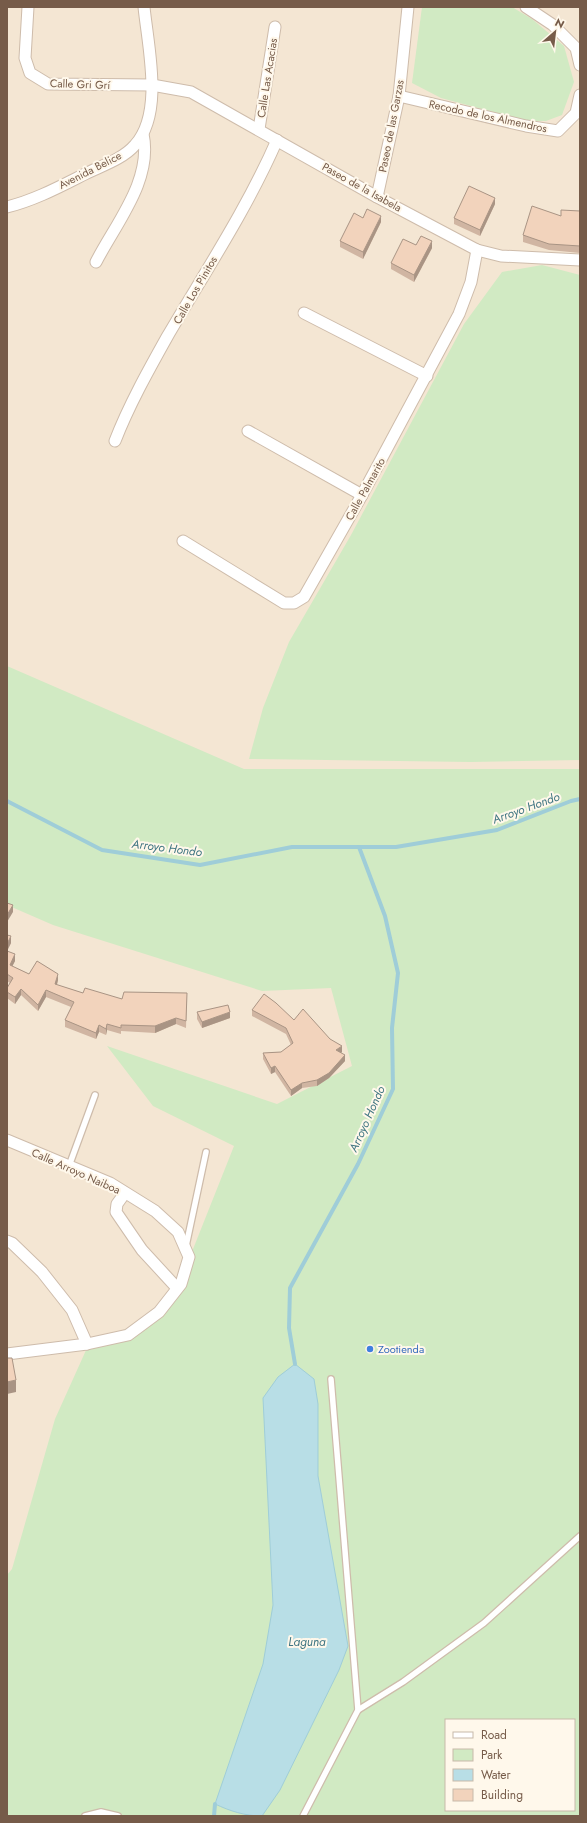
<svg xmlns="http://www.w3.org/2000/svg" width="587" height="1823" viewBox="0 0 587 1823" font-family="Jost,sans-serif">
<style>
.residential{fill:#f4e6d3}
.green{fill:#d1eac3;fill-rule:evenodd}
.water{fill:#b8dee6;stroke:#9fcdd8}
.lines{fill:none;stroke-linecap:round;stroke-linejoin:round}
.stream{stroke:#9fcdd8;stroke-width:4}
.service-casing{stroke:#cebcab;stroke-width:8}
.minor-casing{stroke:#cebcab;stroke-width:13}
.service{stroke:#fff;stroke-width:5.5}
.minor{stroke:#fff;stroke-width:11}
.wall{fill:#d0b5a2}
.shaded-wall{fill:#a99484}
.building{fill:#f2d3bc;stroke:#a99484}
.shop-dot{fill:#3f7fe0;stroke:#fff8eb;stroke-width:1.5}
.labels{text-anchor:middle;stroke-width:4;stroke-linejoin:round;paint-order:stroke}
.street-label{font-size:11px;fill:#765b49;stroke:#fff8eb}
.shop-label{font-size:11px;fill:#366cbe;stroke:#fff8eb;text-anchor:start}
.water-label{font-size:12px;font-style:italic;fill:#3f7582;stroke:#fff8eb}
</style>
<rect width="100%" height="100%" fill="#fcf4e4"/>
<polygon class="residential" points="7,7 580,7 580,1133 7,1816"/>
<g class="green">
<polygon points="422,7 512,7 532,19 564,46 574,82 562,115 546,121 527,121 441,98 412,83"/>
<polygon points="542,265 580,275 580,760 471,762 249,759 263,708 289,642 351,535 464,324 502,272"/>
<path d="M7 666 244 769H580V1816H7V1575L12 1569 55 1419 87 1348 170 1307 234 1146 153 1106 107 1046 277 1104 352 1066 331 988 262 991 53 925 7 905ZM446 1720H574V1810H446Z"/>
</g>
<path class="water" d="M295 1364 314 1379 318 1404V1476L348 1646 339 1670 280 1790 262 1816C245 1816 230 1811 215 1804L263 1664 273 1605 263 1398 278 1377Z"/>
<g class="lines">
<g class="stream">
<polyline points="7,801 102,850 200,865 292,847 396,847 497,830 571,801 580,799"/>
<polyline points="295,1364 289,1328 290,1288 358,1164 393,1089 392,1028 398,973 385,916 359,847"/>
<polyline points="214,1816 215,1804"/>
</g>
<defs>
<g id="service">
<polyline points="69,1166 95,1095"/>
<polyline points="186,1246 206,1152"/>
<polyline points="331,1379 358,1710"/>
<polyline points="85,1816 101,1812 118,1816"/>
<polyline points="303,1816 358,1710 403,1682 484,1623 580,1536"/>
</g>
<g id="minor">
<polyline points="28,7 25,58 30,73 48,84 152,85 191,92 377,197 477,250 501,256 580,260"/>
<polyline points="526,7 553,25 576,48 580,65"/>
<polyline points="399,96 526,126 558,131 576,113 580,95"/>
<polyline points="259,129 275,27"/>
<polyline points="377,197 399,96 408,7"/>
<path d="M7 207C35 200 59 187 85 174 101 166 123 159 135 145 164 113 148 47 144 7"/>
<path d="M96 262C116 223 153 180 143 134"/>
<polyline points="304,313 427,376"/>
<polyline points="248,431 362,495"/>
<path d="M115 441C129 405 148 371 167 337 205 272 247 209 277 140"/>
<polyline points="183,541 284,603 294,603 304,597 362,495 459,314 471,282 477,250"/>
<polyline points="7,1140 110,1183 155,1211 178,1232 189,1257 181,1284 159,1312 128,1335 87,1344 7,1354"/>
<polyline points="125,1193 117,1204 116,1212 142,1250 177,1288"/>
<polyline points="7,1241 12,1243 42,1272 72,1310 87,1344"/>
</g>
</defs>
<use href="#service" class="service-casing"/>
<use href="#minor" class="minor-casing"/>
<use href="#service" class="service"/>
<use href="#minor" class="minor"/>
</g>
<g class="wall">
<polygon points="495,204 480,236 454,224 454,218"/>
<polygon points="580,211 580,253 549,250 523,242 523,235 561,216"/>
<polygon points="363,218 381,222 363,259 340,247 340,241"/>
<polygon points="416,245 432,248 414,282 391,269 391,263"/>
<polygon points="7,935 11,943 7,951 15,961 12,966 29,974 58,980 57,985 83,993 122,999 187,993 186,1028 176,1024 155,1033 121,1031 121,1034 107,1030 106,1035 99,1032 96,1039 65,1027 65,1020 71,1007 46,997 38,1011 21,995 15,1004 7,998 7,988 10,983 7,981"/>
<polygon points="252,1010 294,1020 342,1052 341,1053 345,1061 329,1078 317,1086 302,1088 291,1096 275,1072 271,1074 263,1059 263,1053 281,1052 291,1045 286,1034 252,1016"/>
<polygon points="197,1012 230,1018 202,1028 197,1019"/>
</g>
<g class="shaded-wall">
<polygon points="495,198 495,204 480,236 480,230"/>
<polygon points="381,216 381,222 363,259 363,252"/>
<polygon points="432,241 432,248 414,282 414,275"/>
<polygon points="13,905 13,912 7,922 7,915"/>
<polygon points="11,936 11,943 7,951 7,944"/>
<polygon points="15,954 15,961 10,971 10,965"/>
<polygon points="58,974 58,980 55,991 55,984"/>
<polygon points="21,989 21,995 15,1004 15,997"/>
<polygon points="46,990 46,997 38,1011 38,1005"/>
<polygon points="230,1012 230,1018 202,1028 202,1022"/>
<polygon points="176,1018 176,1024 155,1033 155,1026"/>
<polygon points="107,1024 107,1030 106,1035 106,1029"/>
<polygon points="99,1025 99,1032 96,1039 96,1033"/>
<polygon points="342,1046 342,1052 336,1056 336,1050"/>
<polygon points="345,1055 345,1061 329,1078 317,1086 317,1080"/>
<polygon points="275,1066 275,1072 271,1074 271,1068"/>
<polygon points="302,1083 302,1088 291,1096 291,1090"/>
<polygon points="16,1380 16,1392 7,1394 7,1382"/>
</g>
<g class="building">
<polygon points="469,186 495,198 480,230 454,218"/>
<polygon points="532,206 561,216 561,210 580,211 580,246 549,244 523,235"/>
<polygon points="367,209 381,216 363,252 340,241 354,213 363,218"/>
<polygon points="421,236 432,241 414,275 391,263 403,239 416,245"/>
<polygon points="7,903 13,905 7,915"/>
<polygon points="7,935 11,936 7,944"/>
<polygon points="7,951 15,954 10,965 29,974 37,961 58,974 55,984 83,993 85,988 122,999 124,992 187,993 186,1021 176,1018 155,1026 121,1025 121,1028 107,1024 106,1029 99,1025 96,1033 65,1020 74,1002 46,990 38,1005 21,989 15,997 7,992 7,988 13,978 7,974"/>
<polygon points="264,994 276,1003 294,1020 303,1009 330,1039 342,1046 336,1050 345,1055 329,1073 317,1080 302,1083 291,1090 275,1066 271,1068 263,1053 281,1052 293,1043 286,1028 252,1010"/>
<polygon points="228,1005 230,1012 202,1022 197,1012"/>
<polygon points="7,1358 12,1358 16,1380 7,1382"/>
</g>
<circle class="shop-dot" cx="370" cy="1349" r="4"/>
<g class="labels">
<g class="street-label">
<text transform="translate(267 78) rotate(-81)" y="4">Calle Las Acacias</text>
<text transform="translate(80 84) rotate(2)" y="4">Calle Gri Grí</text>
<text transform="translate(488 116) rotate(12)" y="4">Recodo de los Almendros</text>
<text transform="translate(391 126) rotate(-79)" y="4">Paseo de las Garzas</text>
<text transform="translate(90 170) rotate(-27)" y="4">Avenida Belice</text>
<text transform="translate(362 187) rotate(29)" y="4">Paseo de la Isabela</text>
<text transform="translate(195 290) rotate(-60)" y="4">Calle Los Pinitos</text>
<text transform="translate(365 489) rotate(-61)" y="4">Calle Palmarito</text>
<text transform="translate(76 1171) rotate(24)" y="4">Calle Arroyo Naiboa</text>
</g>
<g class="shop-label">
<text x="378" y="1353">Zootienda</text>
</g>
<g class="water-label">
<text transform="translate(526 808) rotate(-20)" y="4">Arroyo Hondo</text>
<text transform="translate(167 848) rotate(7)" y="4">Arroyo Hondo</text>
<text transform="translate(367 1119) rotate(-66)" y="4">Arroyo Hondo</text>
<text x="307" y="1646">Laguna</text>
</g>
</g>
<rect width="587" height="1823" fill="none" stroke="#765b49" stroke-width="16"/>
<rect x="445" y="1719" width="130" height="92" fill="#fff8eb" stroke="#c8b9aa"/>
<rect x="453" y="1732" width="20" height="6" fill="#ffffff" stroke="#c8b9aa"/>
<text x="481" y="1739" font-size="12" fill="#765b49">Road</text>
<rect x="453" y="1749" width="20" height="12" fill="#d1eac3" stroke="#c8b9aa"/>
<text x="481" y="1759" font-size="12" fill="#765b49">Park</text>
<rect x="453" y="1769" width="20" height="12" fill="#b8dee6" stroke="#c8b9aa"/>
<text x="481" y="1779" font-size="12" fill="#765b49">Water</text>
<rect x="453" y="1789" width="20" height="12" fill="#f2d3bc" stroke="#c8b9aa"/>
<text x="481" y="1799" font-size="12" fill="#765b49">Building</text>
<g transform="translate(555 32) rotate(28)" stroke="#fff8eb" stroke-width="3" paint-order="stroke">
<path d="M0-3L7 15L0 10L-7 15Z" fill="#765b49"/>
<text y="-6" font-size="11" font-weight="bold" text-anchor="middle" fill="#765b49">N</text>
</g>
</svg>
